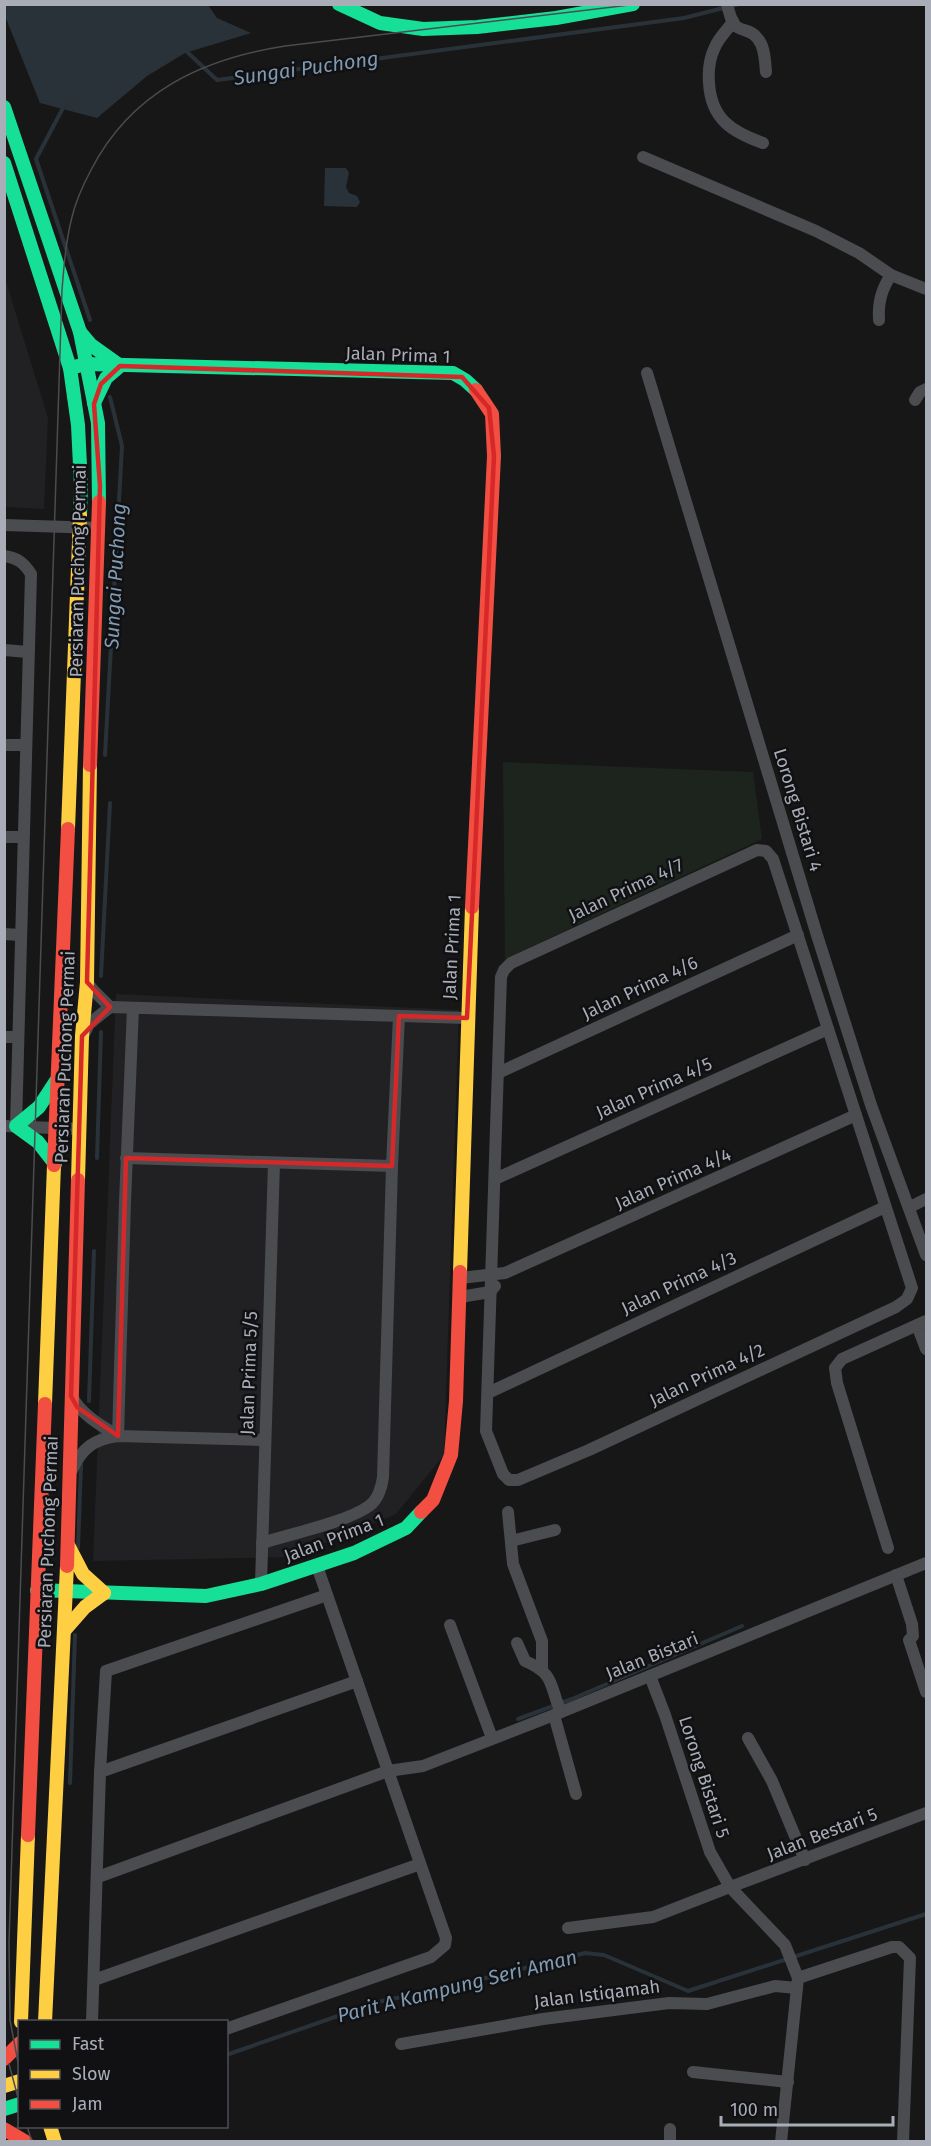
<svg xmlns="http://www.w3.org/2000/svg" width="931" height="2146" viewBox="0 0 931 2146" font-family="'Fira Sans',sans-serif">
<style>
.built{fill:#212123}
.green{fill:#1d241e}
.water{fill:#2a3239}
.lines{fill:none;stroke-linecap:round;stroke-linejoin:round}
.stream{stroke:#2a3239;stroke-width:4}
.street{stroke:#4b4c50;stroke-width:12}
.fast{stroke:#16e098;stroke-width:14}
.slow{stroke:#ffcf43;stroke-width:14}
.jam{stroke:#f24e42;stroke-width:14}
.tram{stroke:#4b4c4f;stroke-width:1.5}
.marked{fill:none;stroke:#d62828;stroke-width:4.5;stroke-linejoin:round}
.labels{text-anchor:middle;stroke-width:5;stroke-linejoin:round;paint-order:stroke}
.street-label{font-size:18px;fill:#a8adb8;stroke:#111113}
.water-label{font-size:20px;font-style:italic;fill:#7f9bb3;stroke:#111113}
</style>
<rect width="100%" height="100%" fill="#171717"/>
<g class="built">
<polygon points="4,275 48,418 44,509 5,507"/>
<polygon points="116,994 459,1010 444,1455 396,1514 291,1557 93,1561"/>
</g>
<polygon class="green" points="503,762 753,772 762,839 505,959"/>
<g class="water">
<polygon points="5,4 208,5 217,18 251,33 185,53 147,76 97,118 40,103 5,16"/>
<polygon points="325,168 346,168 349,173 346,187 349,193 357,196 360,202 357,207 324,206"/>
</g>
<g class="lines">
<g class="stream">
<polyline points="185,50 217,80 684,18 739,4"/>
<polyline points="64,106 36,159 90,320"/>
<polyline points="105,755 122,446 110,397"/>
<polyline points="101,976 110,803"/>
<polyline points="97,1158 101,1032"/>
<polyline points="89,1401 94,1251"/>
<polyline points="78,1548 81,1465"/>
<polyline points="518,1719 572,1699 742,1626"/>
<polyline points="70,1783 75,1635"/>
<polyline points="226,2055 378,2002 458,1985 585,1953 604,1955 688,1991 926,1914"/>
<polyline points="14,2130 22,2126"/>
</g>
<g class="street">
<path d="M727 4C729 11 731 23 737 27 745 32 752 30 758 39 765 47 765 62 766 72"/>
<path d="M733 21C728 30 719 37 715 47 709 59 708 70 709 83 711 119 732 132 763 143"/>
<polyline points="643,157 816,231 859,253 891,275 926,289"/>
<path d="M879 320C878 303 881 290 891 275"/>
<polyline points="647,373 816,932 871,1105 926,1255"/>
<polyline points="915,400 920,392 926,389"/>
<polyline points="4,525 99,528"/>
<path d="M4 556C18 558 24 563 31 574L16 1126"/>
<polyline points="4,650 28,652"/>
<polyline points="4,745 26,745"/>
<polyline points="4,837 23,837"/>
<polygon points="757,850 766,851 773,859 912,1288 907,1299 896,1307 589,1450 518,1480 509,1480 503,1474 486,1431 501,977 504,970 511,963"/>
<polyline points="4,934 20,935"/>
<polyline points="87,982 93,990 110,1007"/>
<polyline points="84,1034 89,1024 110,1007 467,1018"/>
<polyline points="4,1037 17,1037"/>
<polyline points="498,1073 798,935"/>
<polyline points="4,1126 79,1129"/>
<polyline points="126,1158 392,1166"/>
<polyline points="495,1179 828,1029"/>
<polyline points="910,1207 926,1199"/>
<polyline points="460,1278 505,1273 856,1115"/>
<polyline points="460,1297 490,1292 495,1286"/>
<polyline points="917,1325 926,1349"/>
<polyline points="488,1393 885,1207"/>
<path d="M72 1397C82 1415 100 1425 118 1436"/>
<polyline points="118,1436 125,1202 133,1008"/>
<path d="M72 1470C82 1448 94 1439 118 1436L265 1440"/>
<polyline points="508,1512 513,1564 542,1641 542,1668"/>
<polyline points="511,1541 555,1530"/>
<path d="M262 1543C290 1534 347 1522 369 1506 378 1500 382 1486 383 1477L392 1166 399 1016"/>
<polyline points="888,1548 837,1383 835,1368 842,1359 926,1321"/>
<polyline points="896,1575 912,1624 913,1636 909,1640 926,1692"/>
<polyline points="261,1584 274,1163"/>
<polyline points="450,1625 492,1738"/>
<path d="M517 1643 525 1661C556 1674 549 1686 561 1712"/>
<polyline points="650,1676 665,1715 710,1852 730,1887 785,1945 798,1978 781,2142"/>
<polyline points="554,1715 576,1794"/>
<polyline points="748,1738 772,1781 805,1860"/>
<polyline points="100,1772 357,1681"/>
<polyline points="98,1877 388,1771 423,1766 554,1715 926,1563"/>
<polyline points="568,1928 653,1917 725,1889 926,1813"/>
<polyline points="798,1978 892,1947 899,1947 910,1958 903,2142"/>
<polyline points="94,1980 420,1864"/>
<polyline points="92,2022 100,1772 106,1671 327,1595"/>
<polyline points="226,2029 431,1957 445,1945 446,1938 317,1566"/>
<polyline points="401,2044 543,2019 669,2003 707,2004 775,1986 797,1988"/>
<polyline points="693,2072 788,2082"/>
<polyline points="670,2142 670,2129"/>
</g>
<g class="fast">
<polyline points="339,4 380,23 423,29 477,27 556,18 633,4"/>
<polyline points="4,107 80,332 98,423 99,502"/>
<polyline points="4,163 70,368 78,425 81,486 80,515"/>
<polyline points="80,332 91,345 119,365"/>
<polyline points="70,368 86,364 453,373 465,380 476,390"/>
<polyline points="94,403 106,378 120,366"/>
<polyline points="55,1164 38,1142 16,1126 39,1107 56,1081"/>
<polyline points="37,1590 206,1596 261,1584 354,1553 406,1528 421,1512"/>
<polyline points="4,2109 20,2104"/>
</g>
<g class="slow">
<polyline points="68,829 80,515"/>
<polyline points="78,1180 82,1036 87,982 90,765"/>
<polyline points="460,1272 472,907"/>
<polyline points="45,1404 54,1165"/>
<polyline points="68,1545 83,1574 104,1593"/>
<polyline points="64,1631 85,1607 104,1593"/>
<polyline points="21,2022 28,1835"/>
<polyline points="45,2022 67,1566"/>
<polyline points="4,2086 20,2081"/>
<polyline points="50,2126 55,2142"/>
</g>
<g class="jam">
<polyline points="90,765 99,502"/>
<polyline points="472,907 494,456 492,414 476,390"/>
<polyline points="54,1165 68,829"/>
<polyline points="421,1512 433,1500 451,1455 456,1401 460,1272"/>
<polyline points="67,1566 78,1180"/>
<polyline points="28,1835 45,1404"/>
<polyline points="4,2059 20,2043"/>
<polyline points="4,2129 26,2142"/>
</g>
<g class="tram">
<polyline points="9,2064 20,2105"/>
<path d="M20 2073 10 2020 9 1943 62 290C64 265 66 240 72 217 76 200 83 185 91 170 131 92 202 59 285 46L638 4"/>
<polyline points="27,2126 32,2142"/>
</g>
</g>
<path class="marked" d="M120 366 462 377 489 408 494 456 467 1018 399 1016 392 1166 126 1158 118 1436 77 1407 71 1396 82 1036 110 1007 87 982 100 486 94 404 101 384Z"/>
<g class="labels">
<g class="street-label">
<text transform="translate(398 355) rotate(2)" y="6">Jalan Prima 1</text>
<text transform="translate(78 571) rotate(-89)" y="6">Persiaran Puchong Permai</text>
<text transform="translate(798 810) rotate(73)" y="6">Lorong Bistari 4</text>
<text transform="translate(626 890) rotate(-25)" y="6">Jalan Prima 4/7</text>
<text transform="translate(452 947) rotate(-87)" y="6">Jalan Prima 1</text>
<text transform="translate(640 988) rotate(-25)" y="6">Jalan Prima 4/6</text>
<text transform="translate(65 1057) rotate(-88)" y="6">Persiaran Puchong Permai</text>
<text transform="translate(654 1088) rotate(-24)" y="6">Jalan Prima 4/5</text>
<text transform="translate(673 1179) rotate(-24)" y="6">Jalan Prima 4/4</text>
<text transform="translate(679 1283) rotate(-25)" y="6">Jalan Prima 4/3</text>
<text transform="translate(249 1373) rotate(-88)" y="6">Jalan Prima 5/5</text>
<text transform="translate(707 1375) rotate(-25)" y="6">Jalan Prima 4/2</text>
<text transform="translate(334 1538) rotate(-21)" y="6">Jalan Prima 1</text>
<text transform="translate(48 1542) rotate(-88)" y="6">Persiaran Puchong Permai</text>
<text transform="translate(652 1656) rotate(-22)" y="6">Jalan Bistari</text>
<text transform="translate(704 1777) rotate(72)" y="6">Lorong Bistari 5</text>
<text transform="translate(822 1834) rotate(-21)" y="6">Jalan Bestari 5</text>
<text transform="translate(597 1994) rotate(-7)" y="6">Jalan Istiqamah</text>
</g>
<g class="water-label">
<text transform="translate(306 68) rotate(-8)" y="7">Sungai Puchong</text>
<text transform="translate(115 576) rotate(-87)" y="7">Sungai Puchong</text>
<text transform="translate(457 1986) rotate(-14)" y="7">Parit A Kampung Seri Aman</text>
</g>
</g>
<rect width="931" height="2146" fill="none" stroke="#a8adb8" stroke-width="12"/>
<rect x="18" y="2020" width="210" height="108" fill="#111113" stroke="#4d4f55" stroke-width="1.5"/>
<rect x="30" y="2040" width="30" height="9" fill="#16e098" stroke="#4d4f55" stroke-width="1.5"/>
<text x="72" y="2050" font-size="18" fill="#a8adb8">Fast</text>
<rect x="30" y="2070" width="30" height="9" fill="#ffcf43" stroke="#4d4f55" stroke-width="1.5"/>
<text x="72" y="2080" font-size="18" fill="#a8adb8">Slow</text>
<rect x="30" y="2100" width="30" height="9" fill="#f24e42" stroke="#4d4f55" stroke-width="1.5"/>
<text x="72" y="2110" font-size="18" fill="#a8adb8">Jam</text>
<path d="M721 2116v9h172v-9" fill="none" stroke="#a8adb8" stroke-width="3"/>
<text x="730" y="2116" font-size="18" fill="#a8adb8" stroke="#111113" stroke-width="4.5" paint-order="stroke">100 m</text>
</svg>
